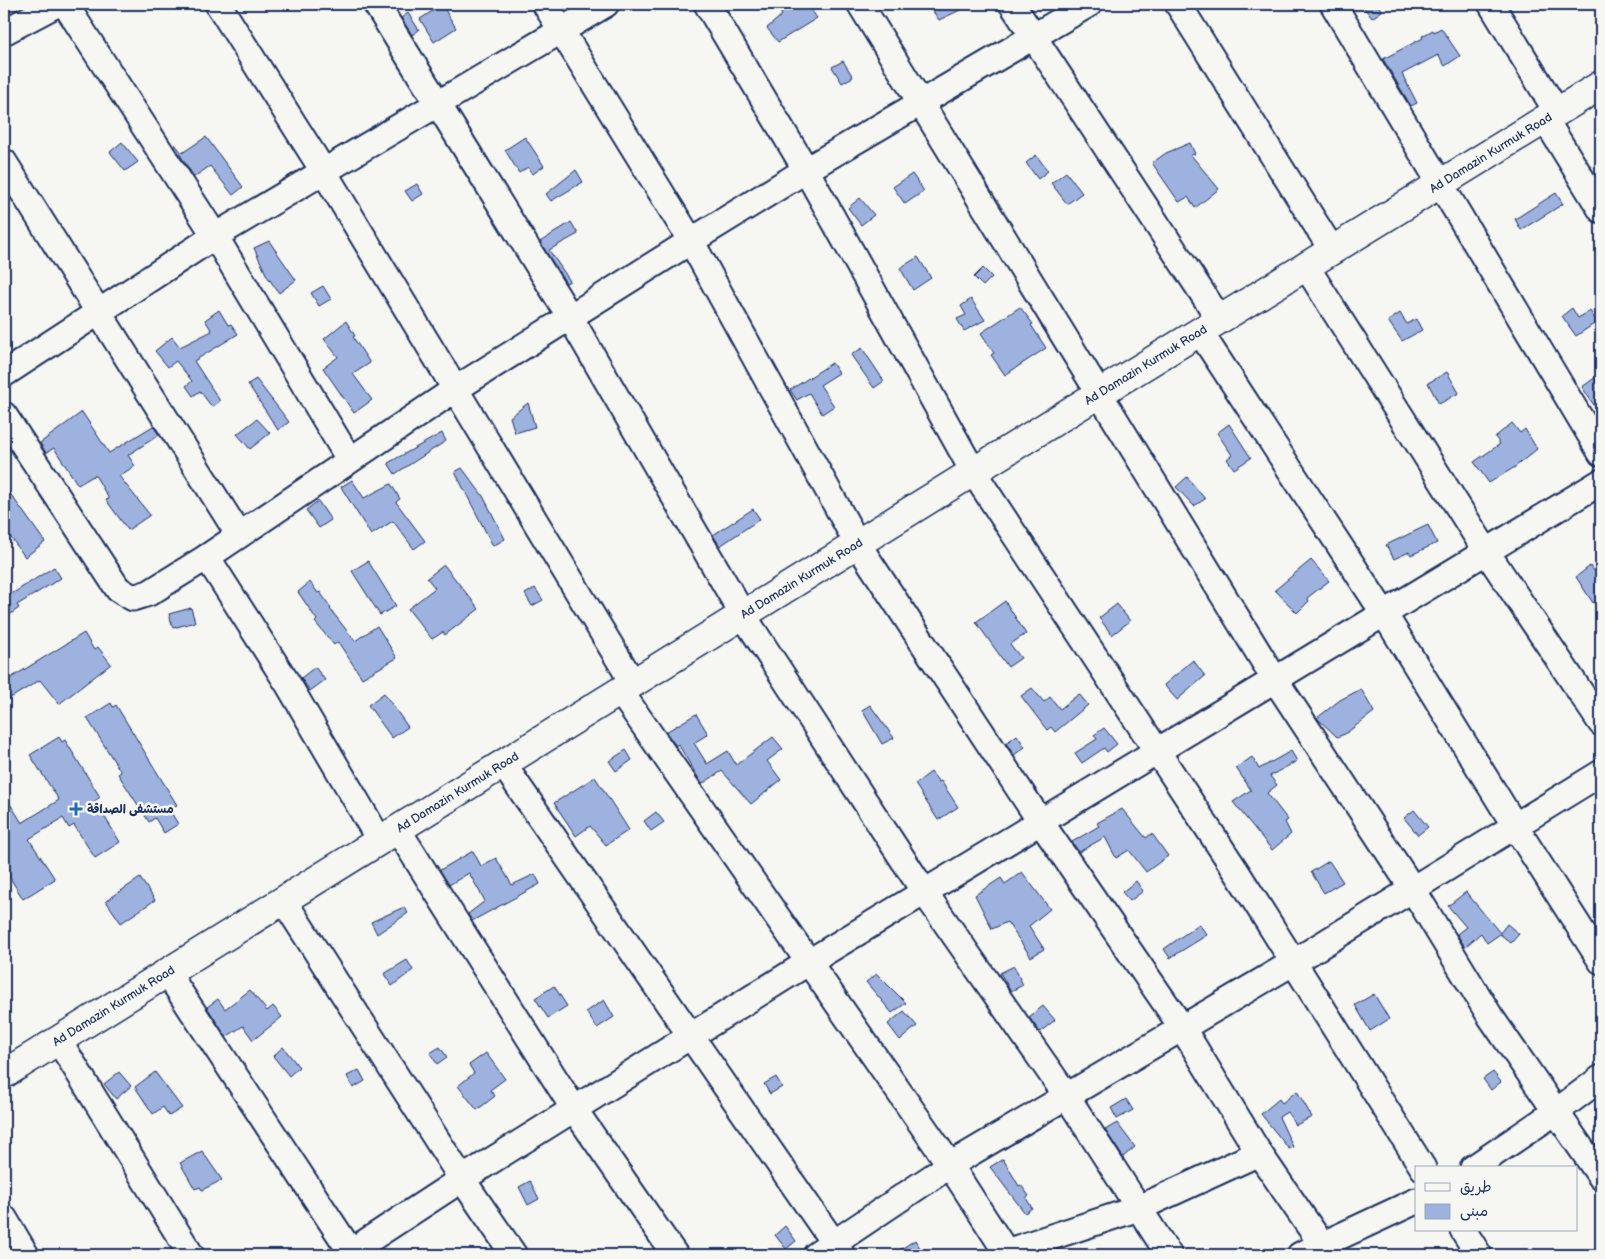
<svg xmlns="http://www.w3.org/2000/svg" width="1605" height="1259" viewBox="0 0 1605 1259" font-family="'Balsamiq Sans','Playpen Sans Arabic',sans-serif">
<style>
.building{fill:#9eb2e0;stroke:#1b2f5e}
.lines{fill:none;stroke-linecap:round;stroke-linejoin:round}
.minor-casing{stroke:#1b2f5e;stroke-width:29}
.highway-casing{stroke:#1b2f5e;stroke-width:31}
.minor{stroke:#f6f6f2;stroke-width:25}
.highway{stroke:#f6f6f2;stroke-width:28}
.poi-dot{fill:#1f6fb2;stroke:#f6f6f2;stroke-width:2}
.labels{text-anchor:middle;stroke-width:5;stroke-linejoin:round;paint-order:stroke}
.street-label{font-size:12px;fill:#1b2f5e;stroke:#f6f6f2}
.poi-label{font-size:12px;font-weight:bold;fill:#1b2f5e;stroke:#f6f6f2;text-anchor:start}
</style>
<rect width="100%" height="100%" fill="#f6f6f2"/>
<filter id="ink" filterUnits="userSpaceOnUse"><feTurbulence type="fractalNoise" baseFrequency=".02" numOctaves="2"/><feDisplacementMap in="SourceGraphic" scale="10" xChannelSelector="R" yChannelSelector="G"/><feConvolveMatrix kernelMatrix="1 2 1 2 8 2 1 2 1" color-interpolation-filters="sRGB"/></filter>
<g filter="url(#ink)">
<g class="building">
<polygon points="775,4 807,4 817,18 778,42 767,28 782,15"/>
<polygon points="928,4 973,4 939,20"/>
<polygon points="1361,4 1377,4 1382,11 1372,18"/>
<polygon points="442,5 456,28 434,42 420,19"/>
<polygon points="408,13 419,30 412,35 401,18"/>
<polygon points="1441,28 1460,56 1445,66 1438,55 1402,74 1417,103 1411,106 1383,59 1423,38 1422,36 1433,30 1434,32"/>
<polygon points="843,61 853,77 842,83 832,67"/>
<polygon points="206,137 243,187 233,195 210,166 194,177 174,145 175,144 182,153"/>
<polygon points="525,137 544,166 533,174 528,167 519,173 505,150"/>
<polygon points="122,142 138,162 125,171 110,152"/>
<polygon points="1190,143 1195,154 1191,155 1219,189 1195,208 1188,197 1179,202 1152,163 1166,153"/>
<polygon points="1036,155 1048,171 1038,179 1026,163"/>
<polygon points="576,170 583,182 551,201 546,194"/>
<polygon points="1066,172 1082,193 1067,204 1051,183"/>
<polygon points="912,174 924,191 905,204 893,187"/>
<polygon points="417,184 423,194 412,201 405,191"/>
<polygon points="1556,193 1563,204 1521,230 1515,219"/>
<polygon points="860,198 874,215 861,225 848,208"/>
<polygon points="571,222 578,234 549,250 570,281 566,283 540,242"/>
<polygon points="269,241 296,280 279,293 267,276 254,248"/>
<polygon points="918,257 931,278 913,290 900,268"/>
<polygon points="983,268 992,277 983,286 974,277"/>
<polygon points="323,286 331,299 319,306 311,293"/>
<polygon points="971,299 985,320 964,331 957,319 966,315 961,306"/>
<polygon points="1020,307 1033,324 1031,325 1046,348 1005,375 991,355 994,353 981,333"/>
<polygon points="1572,308 1578,318 1590,311 1597,322 1576,336 1562,316"/>
<polygon points="219,310 228,325 231,324 238,334 194,361 220,401 212,407 200,391 193,396 186,386 192,381 176,361 168,367 155,351 172,337 180,347 212,331 205,320"/>
<polygon points="1400,313 1407,324 1416,319 1422,330 1402,341 1388,321"/>
<polygon points="346,321 355,336 353,337 370,363 353,374 372,400 354,413 323,368 338,357 324,339"/>
<polygon points="862,348 884,381 874,388 851,355"/>
<polygon points="832,363 839,373 820,385 834,406 822,414 809,393 797,400 790,390"/>
<polygon points="1447,372 1459,393 1439,404 1428,383"/>
<polygon points="1596,377 1601,385 1601,416 1582,387"/>
<polygon points="256,379 289,422 278,430 248,384"/>
<polygon points="528,403 535,427 515,433 510,417"/>
<polygon points="82,412 109,453 153,426 159,435 128,455 135,466 119,476 150,515 128,530 106,500 109,499 95,475 78,485 54,448 46,453 40,443"/>
<polygon points="257,419 270,433 250,449 237,434"/>
<polygon points="1512,423 1520,433 1525,429 1537,449 1515,467 1489,483 1474,462 1500,444 1495,437"/>
<polygon points="1229,424 1251,458 1234,469 1227,459 1232,455 1217,433"/>
<polygon points="442,433 446,441 395,474 388,463"/>
<polygon points="462,468 483,496 505,539 493,546 455,472"/>
<polygon points="1187,477 1205,499 1194,506 1176,487"/>
<polygon points="352,480 364,498 391,484 400,499 396,502 425,541 414,549 393,521 371,535 341,487"/>
<polygon points="4,485 45,542 25,557 4,528"/>
<polygon points="318,501 331,520 319,528 306,510"/>
<polygon points="753,509 760,519 720,546 713,535"/>
<polygon points="1428,525 1437,543 1411,555 1409,552 1394,559 1386,545"/>
<polygon points="1311,560 1329,581 1307,598 1309,601 1297,613 1275,590"/>
<polygon points="368,561 396,606 380,615 352,571"/>
<polygon points="444,565 479,609 445,635 443,632 432,639 408,609 435,588 427,578"/>
<polygon points="1590,566 1601,579 1601,597 1593,603 1576,577"/>
<polygon points="54,567 61,578 17,605 19,608 4,619 4,587 10,595"/>
<polygon points="310,582 318,593 320,592 331,608 330,609 355,641 377,626 397,658 362,678 338,642 334,645 315,622 317,620 298,592"/>
<polygon points="535,588 543,600 532,606 525,594"/>
<polygon points="1005,601 1026,634 1010,644 1021,658 1008,667 976,622"/>
<polygon points="1117,604 1130,621 1112,635 1099,618"/>
<polygon points="191,608 195,622 173,628 169,614"/>
<polygon points="84,633 94,650 98,647 111,664 59,704 40,680 4,702 4,682"/>
<polygon points="1193,660 1205,676 1177,700 1164,685"/>
<polygon points="315,667 325,680 310,691 301,678"/>
<polygon points="1032,688 1044,702 1050,697 1060,709 1079,694 1088,705 1055,732 1051,727 1047,730 1021,696"/>
<polygon points="1361,689 1374,712 1345,734 1337,737 1317,718 1340,700"/>
<polygon points="384,693 408,727 392,738 368,705"/>
<polygon points="111,703 113,707 116,705 177,805 169,809 178,824 164,833 155,818 149,822 118,774 121,772 87,718"/>
<polygon points="870,705 894,738 882,744 862,710"/>
<polygon points="696,714 708,734 694,743 707,764 728,751 736,765 773,737 783,749 767,761 781,780 751,804 722,771 702,784 678,744 676,746 666,732"/>
<polygon points="1104,728 1117,744 1107,752 1104,748 1082,763 1075,753 1097,739 1094,735"/>
<polygon points="1017,735 1025,747 1014,755 1006,743"/>
<polygon points="59,737 62,742 65,740 100,797 95,801 120,842 95,858 74,825 69,828 63,818 29,839 55,879 23,899 4,868 4,794 22,823 59,800 30,755"/>
<polygon points="626,750 632,760 616,771 609,761"/>
<polygon points="1291,751 1297,761 1270,776 1277,785 1267,793 1288,820 1285,822 1291,834 1272,850 1233,802 1251,790 1236,768 1252,757 1259,769"/>
<polygon points="931,772 939,782 941,781 958,807 938,820 915,784"/>
<polygon points="595,777 629,830 606,845 590,826 576,836 554,803"/>
<polygon points="1122,809 1146,838 1151,834 1153,835 1168,856 1146,872 1129,850 1116,858 1105,837 1079,852 1072,842 1099,826 1097,823"/>
<polygon points="1414,810 1428,827 1418,835 1404,818"/>
<polygon points="656,812 664,822 651,831 644,821"/>
<polygon points="473,851 481,866 496,858 512,885 535,874 540,884 472,921 468,914 485,901 469,873 449,885 440,870"/>
<polygon points="1329,861 1343,882 1324,893 1311,872"/>
<polygon points="1022,872 1050,909 1029,926 1044,949 1031,957 1007,922 992,929 975,895 1001,878 1005,884"/>
<polygon points="140,878 155,900 121,923 106,901"/>
<polygon points="1136,881 1143,891 1130,901 1122,892"/>
<polygon points="1466,892 1500,933 1507,924 1519,934 1511,943 1500,934 1487,943 1481,933 1465,947 1457,934 1466,927 1448,906"/>
<polygon points="404,907 408,913 377,934 371,922"/>
<polygon points="1199,924 1207,935 1170,958 1164,949"/>
<polygon points="407,960 413,970 392,986 384,974"/>
<polygon points="1014,966 1023,985 1011,991 1000,973"/>
<polygon points="877,974 906,1003 892,1013 866,982"/>
<polygon points="554,986 567,1006 548,1018 535,998"/>
<polygon points="250,990 267,1011 273,1006 282,1017 253,1040 243,1026 226,1037 207,1007 218,999 225,1009"/>
<polygon points="1374,994 1389,1019 1370,1031 1355,1005"/>
<polygon points="604,1000 614,1017 597,1028 586,1012"/>
<polygon points="1043,1006 1055,1020 1040,1032 1029,1017"/>
<polygon points="904,1011 917,1026 900,1040 888,1024"/>
<polygon points="283,1047 299,1067 289,1076 273,1056"/>
<polygon points="440,1047 447,1057 437,1064 430,1053"/>
<polygon points="486,1053 505,1079 490,1090 495,1096 477,1110 458,1086 474,1073 469,1065"/>
<polygon points="359,1070 365,1081 353,1088 347,1076"/>
<polygon points="119,1072 131,1086 116,1099 104,1084"/>
<polygon points="155,1072 182,1108 169,1116 163,1107 153,1114 135,1087"/>
<polygon points="1493,1072 1501,1082 1491,1090 1483,1079"/>
<polygon points="776,1077 782,1087 770,1094 764,1084"/>
<polygon points="1297,1091 1312,1117 1296,1125 1287,1112 1279,1117 1293,1147 1289,1149 1261,1114 1279,1099 1282,1103"/>
<polygon points="1126,1099 1133,1110 1117,1119 1111,1108"/>
<polygon points="1117,1123 1135,1147 1123,1157 1105,1130"/>
<polygon points="202,1151 222,1180 202,1190 200,1187 195,1189 180,1163"/>
<polygon points="1003,1159 1019,1186 1021,1185 1029,1196 1026,1198 1032,1208 1025,1213 990,1167"/>
<polygon points="530,1181 539,1199 528,1205 519,1187"/>
<polygon points="785,1226 796,1241 786,1249 775,1235"/>
<polygon points="915,1240 922,1251 915,1255 892,1255"/>
</g>
<g class="lines">
<defs>
<g id="minor">
<polyline points="65,4 215,236 349,459"/>
<polyline points="218,4 324,172 633,683"/>
<polyline points="376,4 570,317 743,615 925,893 1066,1095 1169,1255"/>
<polyline points="545,4 691,241 857,543 1040,821 1183,1029 1259,1153 1329,1255"/>
<polyline points="707,4 806,170 974,473 1238,874 1423,1168"/>
<polyline points="860,4 1274,678 1412,888 1490,1016 1601,1177"/>
<polyline points="1012,4 1220,320"/>
<polyline points="1178,4 1332,250"/>
<polyline points="1333,4 1601,453"/>
<polyline points="1491,4 1557,112"/>
<polyline points="4,32 57,4"/>
<polyline points="1545,119 1601,210"/>
<polyline points="4,162 239,535"/>
<polyline points="1306,266 1486,551 1601,723"/>
<polyline points="1200,332 1383,612 1515,826 1601,961"/>
<polyline points="4,374 215,236 606,4"/>
<polyline points="4,415 118,589 133,598 149,593 207,557 288,684 380,841"/>
<polyline points="207,557 454,390 691,241 806,170 1089,4"/>
<polyline points="620,691 950,1165 1008,1255"/>
<polyline points="503,764 842,1255"/>
<polyline points="398,830 574,1109 675,1255"/>
<polyline points="284,901 462,1179 514,1255"/>
<polyline points="168,974 351,1252"/>
<polyline points="59,1041 191,1255"/>
<polyline points="1473,1168 1557,1111 1601,1078"/>
<polyline points="4,1218 26,1255"/>
<polyline points="1463,1230 1479,1255"/>
<polyline points="1006,1252 1139,1208 1259,1153"/>
<polyline points="346,1255 462,1179 809,962 1601,482"/>
<polyline points="816,1255 950,1165 1294,962 1601,773"/>
<polyline points="1300,1255 1416,1201"/>
</g>
<g id="highway">
<path id="s1" d="M4 1074 1100 393 1601 85"/>
</g>
</defs>
<use href="#minor" class="minor-casing"/>
<use href="#highway" class="highway-casing"/>
<use href="#minor" class="minor"/>
<use href="#highway" class="highway"/>
</g>
</g>
<path class="poi-dot" d="M73.5 801.5h5v5h5v5h-5v5h-5v-5h-5v-5h5z"/>
<g class="labels">
<g class="street-label">
<text dy="4" stroke="none"><textPath href="#s1" startOffset="1749">Ad Damazin Kurmuk Road</textPath></text>
<text dy="4" stroke="none"><textPath href="#s1" startOffset="1344">Ad Damazin Kurmuk Road</textPath></text>
<text dy="4" stroke="none"><textPath href="#s1" startOffset="939">Ad Damazin Kurmuk Road</textPath></text>
<text dy="4" stroke="none"><textPath href="#s1" startOffset="534">Ad Damazin Kurmuk Road</textPath></text>
<text dy="4" stroke="none"><textPath href="#s1" startOffset="129">Ad Damazin Kurmuk Road</textPath></text>
</g>
<g class="poi-label">
<text x="87" y="813">مستشفى الصداقة</text>
</g>
</g>
<rect width="1605" height="1259" fill="none" stroke="#f6f6f2" stroke-width="20"/>
<rect x="10" y="10" width="1585" height="1239" fill="none" stroke="#1b2f5e" stroke-width="2" filter="url(#ink)"/>
<rect x="1415" y="1166" width="162" height="65" fill="#f6f6f2" stroke="#9ea6b7"/>
<rect x="1425" y="1183" width="25" height="8" fill="#f6f6f2" stroke="#9ea6b7"/>
<text x="1460" y="1192" font-size="15" fill="#1b2f5e">طريق</text>
<rect x="1425" y="1204" width="25" height="15" fill="#9eb2e0" stroke="#9ea6b7"/>
<text x="1460" y="1216" font-size="15" fill="#1b2f5e">مبنى</text>
</svg>
